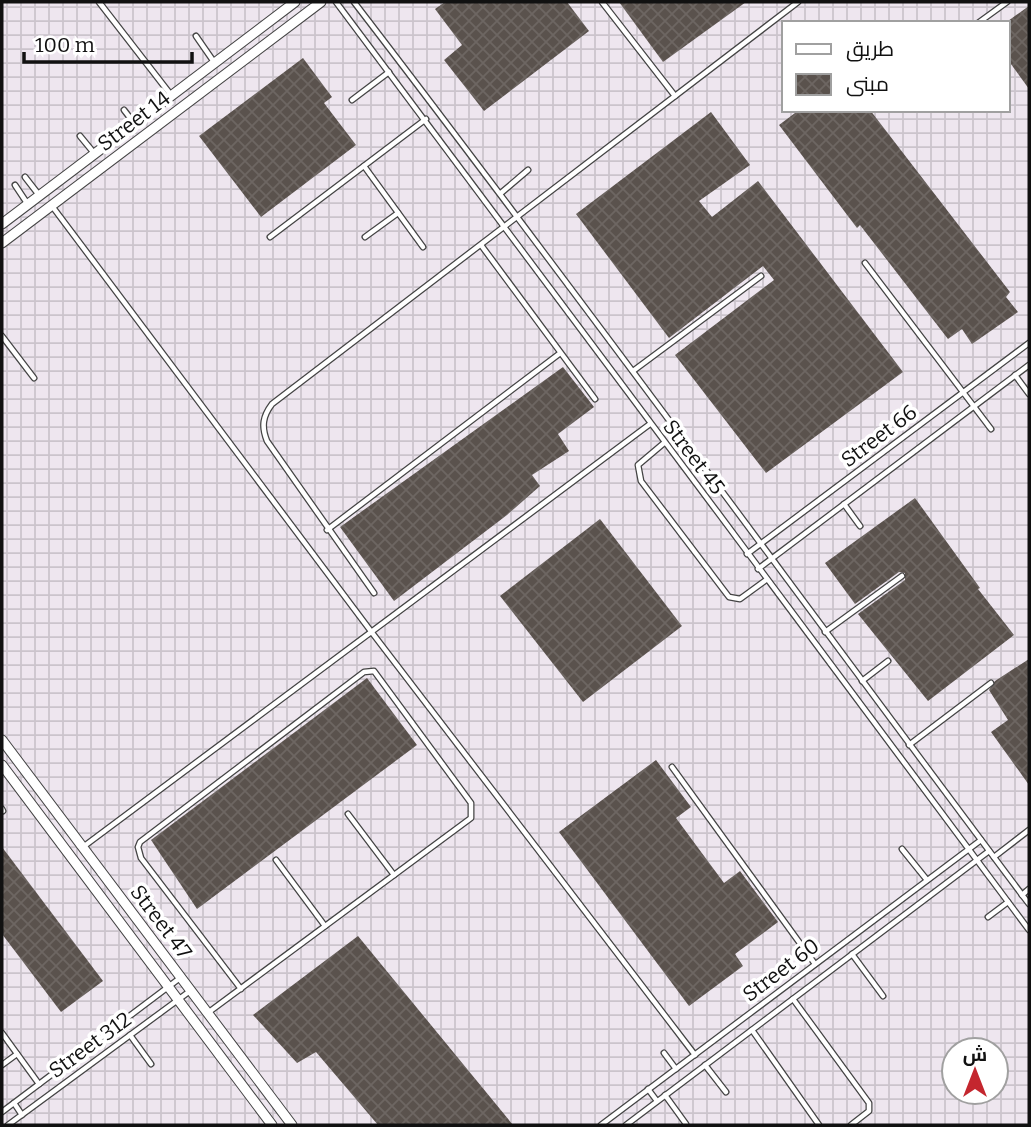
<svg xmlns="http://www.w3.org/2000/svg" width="1031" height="1127" viewBox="0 0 1031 1127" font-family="Bitter,Cairo,serif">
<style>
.industrial{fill:url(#industrial-grid);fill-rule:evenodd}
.building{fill:url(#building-cross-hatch)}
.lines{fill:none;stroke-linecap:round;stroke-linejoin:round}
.service-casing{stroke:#444;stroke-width:7}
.minor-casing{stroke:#444;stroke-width:11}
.service{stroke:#fff;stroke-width:4.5}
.minor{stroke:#fff;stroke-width:9}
.labels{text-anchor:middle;stroke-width:7;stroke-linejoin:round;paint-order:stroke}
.street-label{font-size:21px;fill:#111;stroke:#fff}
</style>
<defs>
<pattern id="industrial-grid" width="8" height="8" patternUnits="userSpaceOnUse" patternTransform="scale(1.75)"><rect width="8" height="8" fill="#eee6ef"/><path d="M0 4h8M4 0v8" fill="none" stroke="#cbc4cc"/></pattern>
<pattern id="building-cross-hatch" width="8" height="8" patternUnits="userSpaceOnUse" patternTransform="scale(1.75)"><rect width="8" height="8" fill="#5a524d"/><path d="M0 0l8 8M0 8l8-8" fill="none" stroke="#6d6662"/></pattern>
</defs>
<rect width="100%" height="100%" fill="#fffdf5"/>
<path class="industrial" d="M2 2H1029V1125H2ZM784 23H1008V110H784ZM954 1050H996V1092H954Z"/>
<g class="building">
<polygon points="445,2 567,2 589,31 484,111 444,60 462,45 435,9"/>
<polygon points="619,2 746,2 663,62"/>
<polygon points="1029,6 1029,89 1008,60 1008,21"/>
<polygon points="303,58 332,97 324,103 356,145 261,217 199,136"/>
<polygon points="799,110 870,110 1010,292 1006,297 1018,312 972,344 962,329 948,339 860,225 857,228 779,125"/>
<polygon points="711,112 750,165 699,201 712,217 758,181 903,372 766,473 675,355 774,280 763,266 669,338 576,214"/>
<polygon points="563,367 594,407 558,434 569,451 532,475 540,486 507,515 394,601 340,527"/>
<polygon points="915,498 980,588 978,589 1014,635 928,701 858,614 905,580 905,573 899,572 855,604 825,563"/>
<polygon points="600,519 682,626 583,702 500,596"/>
<polygon points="1029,659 1029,785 991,732 1008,720 989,690 995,681"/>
<polygon points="367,678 417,745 197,909 151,840"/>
<polygon points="656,760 691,807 676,818 724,883 740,871 778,922 735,954 743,966 689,1006 559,832"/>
<polygon points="2,847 103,981 61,1012 2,934"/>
<polygon points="358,936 513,1125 378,1125 316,1052 297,1063 253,1015"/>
</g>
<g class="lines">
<defs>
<g id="service">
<polyline points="99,2 171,95"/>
<path d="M336 2C568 310 798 621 1029 930"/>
<path d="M354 2C583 300 804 604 1029 904"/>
<polyline points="602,2 675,96"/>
<polyline points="978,23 1007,2"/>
<polyline points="196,36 214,62"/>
<polyline points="352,100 389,72"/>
<polyline points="124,110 134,123"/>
<polyline points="80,136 94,153"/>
<polyline points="364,166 423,247"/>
<polyline points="25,177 39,195"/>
<polyline points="15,185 27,203"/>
<polyline points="501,193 528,170"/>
<polyline points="52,206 370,630 695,1055"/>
<polyline points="270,237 426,119"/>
<polyline points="365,237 398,213"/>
<polyline points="481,245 595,399"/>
<polyline points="865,263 991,429"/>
<polyline points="2,336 34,378"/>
<polyline points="633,371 761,276"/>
<polyline points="1015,375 1029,394"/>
<polyline points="664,443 638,465 641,481 729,597 740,599 766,580"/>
<polyline points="844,504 860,526"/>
<polyline points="327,530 559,354"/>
<polyline points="747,554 1029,343"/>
<polyline points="758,569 1029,365"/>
<path d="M374 593 267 441C261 426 263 416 272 404L798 2"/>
<polyline points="825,632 902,576"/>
<polyline points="862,681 888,661"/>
<polyline points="909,745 991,683"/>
<polyline points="672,767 815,964"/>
<polyline points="2,809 3,811"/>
<polyline points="348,814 394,875"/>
<polyline points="83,847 650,424"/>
<polyline points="902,849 927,880"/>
<polyline points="994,857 1029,830"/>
<polyline points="276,860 325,926"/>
<polyline points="1022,895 1029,889"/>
<polyline points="988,917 1008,902"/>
<polyline points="852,954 883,996"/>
<polyline points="793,999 869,1103 869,1111 851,1125"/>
<polyline points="209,1012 471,818 471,803 374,671 364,672 140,842 138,847 141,858 241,989"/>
<polyline points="752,1030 819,1125"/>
<polyline points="2,1033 39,1084"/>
<polyline points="130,1035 151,1064"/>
<polyline points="664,1053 676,1069"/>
<polyline points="2,1065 17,1054"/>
<polyline points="705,1065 726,1092"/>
<polyline points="648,1089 657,1101"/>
<polyline points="665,1095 686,1124"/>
<polyline points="14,1103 22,1115"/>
<polyline points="2,1112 180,978"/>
<polyline points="8,1125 190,991"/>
<polyline points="601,1125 981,840"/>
<polyline points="626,1125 989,851"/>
</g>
<g id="minor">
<polyline points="2,224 295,2"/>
<polyline points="2,243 321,2"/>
<polyline points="2,740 292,1125"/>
<polyline points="2,765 272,1125"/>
</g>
</defs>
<use href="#service" class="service-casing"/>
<use href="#minor" class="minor-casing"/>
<use href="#service" class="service"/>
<use href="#minor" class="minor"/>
</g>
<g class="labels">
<g class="street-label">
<text transform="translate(134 121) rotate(-37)" y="7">Street 14</text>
<text transform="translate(879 436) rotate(-37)" y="7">Street 66</text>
<text transform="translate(694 457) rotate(53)" y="7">Street 45</text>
<text transform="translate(161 922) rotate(53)" y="7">Street 47</text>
<text transform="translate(781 970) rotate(-37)" y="7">Street 60</text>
<text transform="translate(90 1045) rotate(-36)" y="7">Street 312</text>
</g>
</g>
<rect width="1031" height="1127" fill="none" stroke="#111111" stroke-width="7"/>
<rect x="782" y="21" width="228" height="91" fill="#ffffff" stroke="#a0a0a0" stroke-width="2"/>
<rect x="796" y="44" width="35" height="10" fill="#ffffff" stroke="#a0a0a0" stroke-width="2"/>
<text x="846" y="56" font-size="21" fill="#111111">طريق</text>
<rect x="796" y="74" width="35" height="21" fill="url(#building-cross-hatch)" stroke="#a0a0a0" stroke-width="2"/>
<text x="846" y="91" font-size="21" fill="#111111">مبنى</text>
<g transform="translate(975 1071)"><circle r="33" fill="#ffffff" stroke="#a0a0a0" stroke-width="2"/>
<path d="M0-5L12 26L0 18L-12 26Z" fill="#c4262e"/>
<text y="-10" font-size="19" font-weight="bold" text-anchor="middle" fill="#111111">ش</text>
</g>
<path d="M24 52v10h168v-10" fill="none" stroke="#111111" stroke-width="3.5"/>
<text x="35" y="52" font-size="21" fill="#111111" stroke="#ffffff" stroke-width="5" paint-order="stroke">100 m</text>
</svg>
